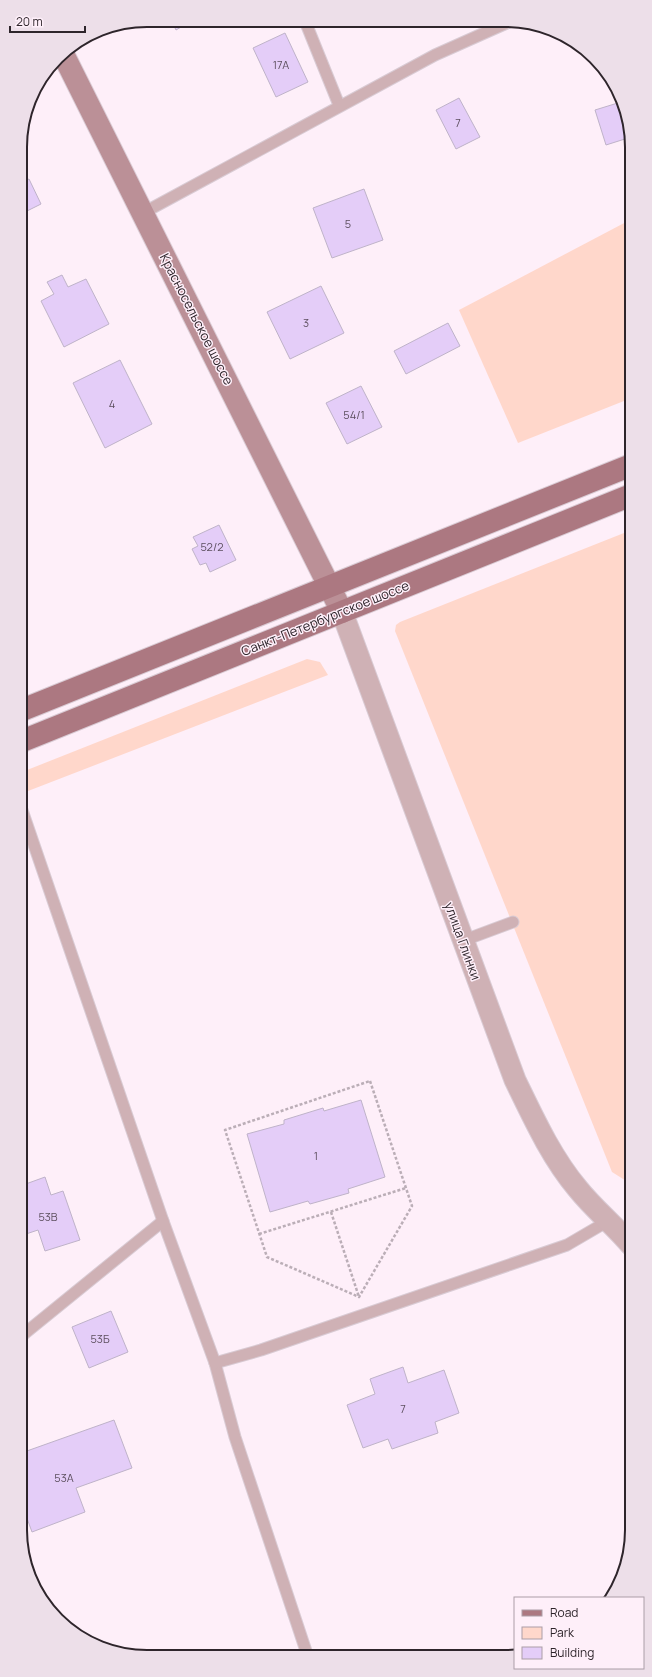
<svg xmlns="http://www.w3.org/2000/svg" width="652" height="1677" viewBox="0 0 652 1677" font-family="Manrope,sans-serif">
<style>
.green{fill:#ffd7cb}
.building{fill:#e4cdf8;stroke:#bfb3c9}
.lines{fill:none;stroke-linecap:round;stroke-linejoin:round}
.lane-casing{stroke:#d9cbd4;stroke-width:13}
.street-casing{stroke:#d9cbd4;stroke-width:23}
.secondary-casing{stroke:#d9cbd4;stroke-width:24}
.primary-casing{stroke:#d9cbd4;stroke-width:24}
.path{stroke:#bbaeb7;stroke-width:2.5;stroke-dasharray:3 2;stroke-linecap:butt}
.lane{stroke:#cfb1b5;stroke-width:11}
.street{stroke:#cfb1b5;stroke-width:21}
.secondary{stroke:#bb9097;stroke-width:22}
.primary{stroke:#ac7881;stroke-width:22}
.labels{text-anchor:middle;stroke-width:3;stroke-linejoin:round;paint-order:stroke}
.number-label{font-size:11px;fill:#5c4f5e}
.street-label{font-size:13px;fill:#2e252b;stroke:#feeff9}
.rim{fill:none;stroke:#2e252b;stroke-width:2}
</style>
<rect width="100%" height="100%" fill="#feeff9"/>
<g class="green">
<polygon points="628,221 629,399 518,443 459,310"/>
<polygon points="629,531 631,1184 612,1172 395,631 396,625 400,622"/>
<polygon points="307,659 320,662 328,675 28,791 22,772"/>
</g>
<g class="building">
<polygon points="171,20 193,20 176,30"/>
<polygon points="378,21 393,22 380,26"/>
<polygon points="285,33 308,82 276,97 253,48"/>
<polygon points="459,98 480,137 456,149 436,110"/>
<polygon points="621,102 628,115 628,138 606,145 595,110"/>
<polygon points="29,179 41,204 21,214 20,183"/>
<polygon points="364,189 383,240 332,258 313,208"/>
<polygon points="62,275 68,287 86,279 109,324 64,347 41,301 54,294 47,282"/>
<polygon points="321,286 344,333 290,359 267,312"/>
<polygon points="448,323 460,346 406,374 394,351"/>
<polygon points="120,360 152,424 105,448 73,383"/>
<polygon points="361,386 382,427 347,444 326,403"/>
<polygon points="219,525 236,560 210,572 206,563 200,565 192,549 198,546 193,537"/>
<polygon points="361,1100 385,1177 348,1189 349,1193 310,1204 308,1201 270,1212 247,1134 284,1124 284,1120 323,1108 324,1111"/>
<polygon points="45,1177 51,1195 63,1191 80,1240 45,1251 38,1230 23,1235 23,1185"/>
<polygon points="111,1311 128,1352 89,1368 72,1327"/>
<polygon points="403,1367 408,1383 444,1370 459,1413 435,1422 438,1433 392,1449 388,1439 363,1448 347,1405 375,1394 370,1379"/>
<polygon points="114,1420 132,1468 76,1488 85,1512 32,1532 24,1510 24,1452"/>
</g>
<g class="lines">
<defs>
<g id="lane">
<polyline points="305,21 339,105"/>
<polyline points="143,213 435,55 509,22"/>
<polyline points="22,810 163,1221 215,1363 235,1437 307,1654"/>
<polyline points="462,941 513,922"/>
<polyline points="24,1334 163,1221"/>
<polyline points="215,1363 261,1350 567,1245 608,1221"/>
</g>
<path id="street" d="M342 612 515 1080C533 1117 551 1157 578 1189 594 1209 614 1225 631 1245"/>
<polyline id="secondary" points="62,52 342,612"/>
<g id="primary">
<polyline points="22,710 629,466"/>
<polyline points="22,741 629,496"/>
</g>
</defs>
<use href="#lane" class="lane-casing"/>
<use href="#street" class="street-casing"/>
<use href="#secondary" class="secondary-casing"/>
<use href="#primary" class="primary-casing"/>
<g class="path">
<polygon points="370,1081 412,1206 359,1297 267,1257 225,1130"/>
<polyline points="331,1212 359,1297"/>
<polyline points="259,1234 406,1188"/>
</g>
<use href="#lane" class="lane"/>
<use href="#street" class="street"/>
<use href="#secondary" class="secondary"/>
<use href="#primary" class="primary"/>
</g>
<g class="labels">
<g class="number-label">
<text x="281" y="69">17А</text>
<text x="458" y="127">7</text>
<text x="348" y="228">5</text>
<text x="306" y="327">3</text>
<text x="112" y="408">4</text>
<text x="354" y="419">54/1</text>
<text x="212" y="551">52/2</text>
<text x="316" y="1160">1</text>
<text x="48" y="1221">53В</text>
<text x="100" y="1343">53Б</text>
<text x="403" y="1413">7</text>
<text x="64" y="1482">53А</text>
</g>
<g class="street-label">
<text transform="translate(197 319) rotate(63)" y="5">Красносельское шоссе</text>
<text transform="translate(325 618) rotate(-22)" y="5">Санкт-Петербургское шоссе</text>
<text transform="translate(463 941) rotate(70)" y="5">улица Глинки</text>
</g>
</g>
<path d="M0 0H652V1677H0ZM147 27H505A120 120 0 0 1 625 147V1530A120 120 0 0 1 505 1650H147A120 120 0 0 1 27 1530V147A120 120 0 0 1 147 27Z" fill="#eddfe9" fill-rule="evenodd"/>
<path class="rim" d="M147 27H505A120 120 0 0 1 625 147V1530A120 120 0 0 1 505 1650H147A120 120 0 0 1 27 1530V147A120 120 0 0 1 147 27Z"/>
<rect x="514" y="1597" width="130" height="72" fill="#feeff9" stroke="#ab9ea7"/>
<rect x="522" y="1610" width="20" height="6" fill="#ac7881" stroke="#ab9ea7"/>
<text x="550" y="1617" font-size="12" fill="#2e252b">Road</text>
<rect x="522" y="1627" width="20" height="12" fill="#ffd7cb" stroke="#ab9ea7"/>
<text x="550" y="1637" font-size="12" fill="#2e252b">Park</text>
<rect x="522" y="1647" width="20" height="12" fill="#e4cdf8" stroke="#ab9ea7"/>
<text x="550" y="1657" font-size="12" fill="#2e252b">Building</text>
<path d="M10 26v6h75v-6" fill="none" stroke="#2e252b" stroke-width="2"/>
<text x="16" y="26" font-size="12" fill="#2e252b" stroke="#feeff9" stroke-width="3" paint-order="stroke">20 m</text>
</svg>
